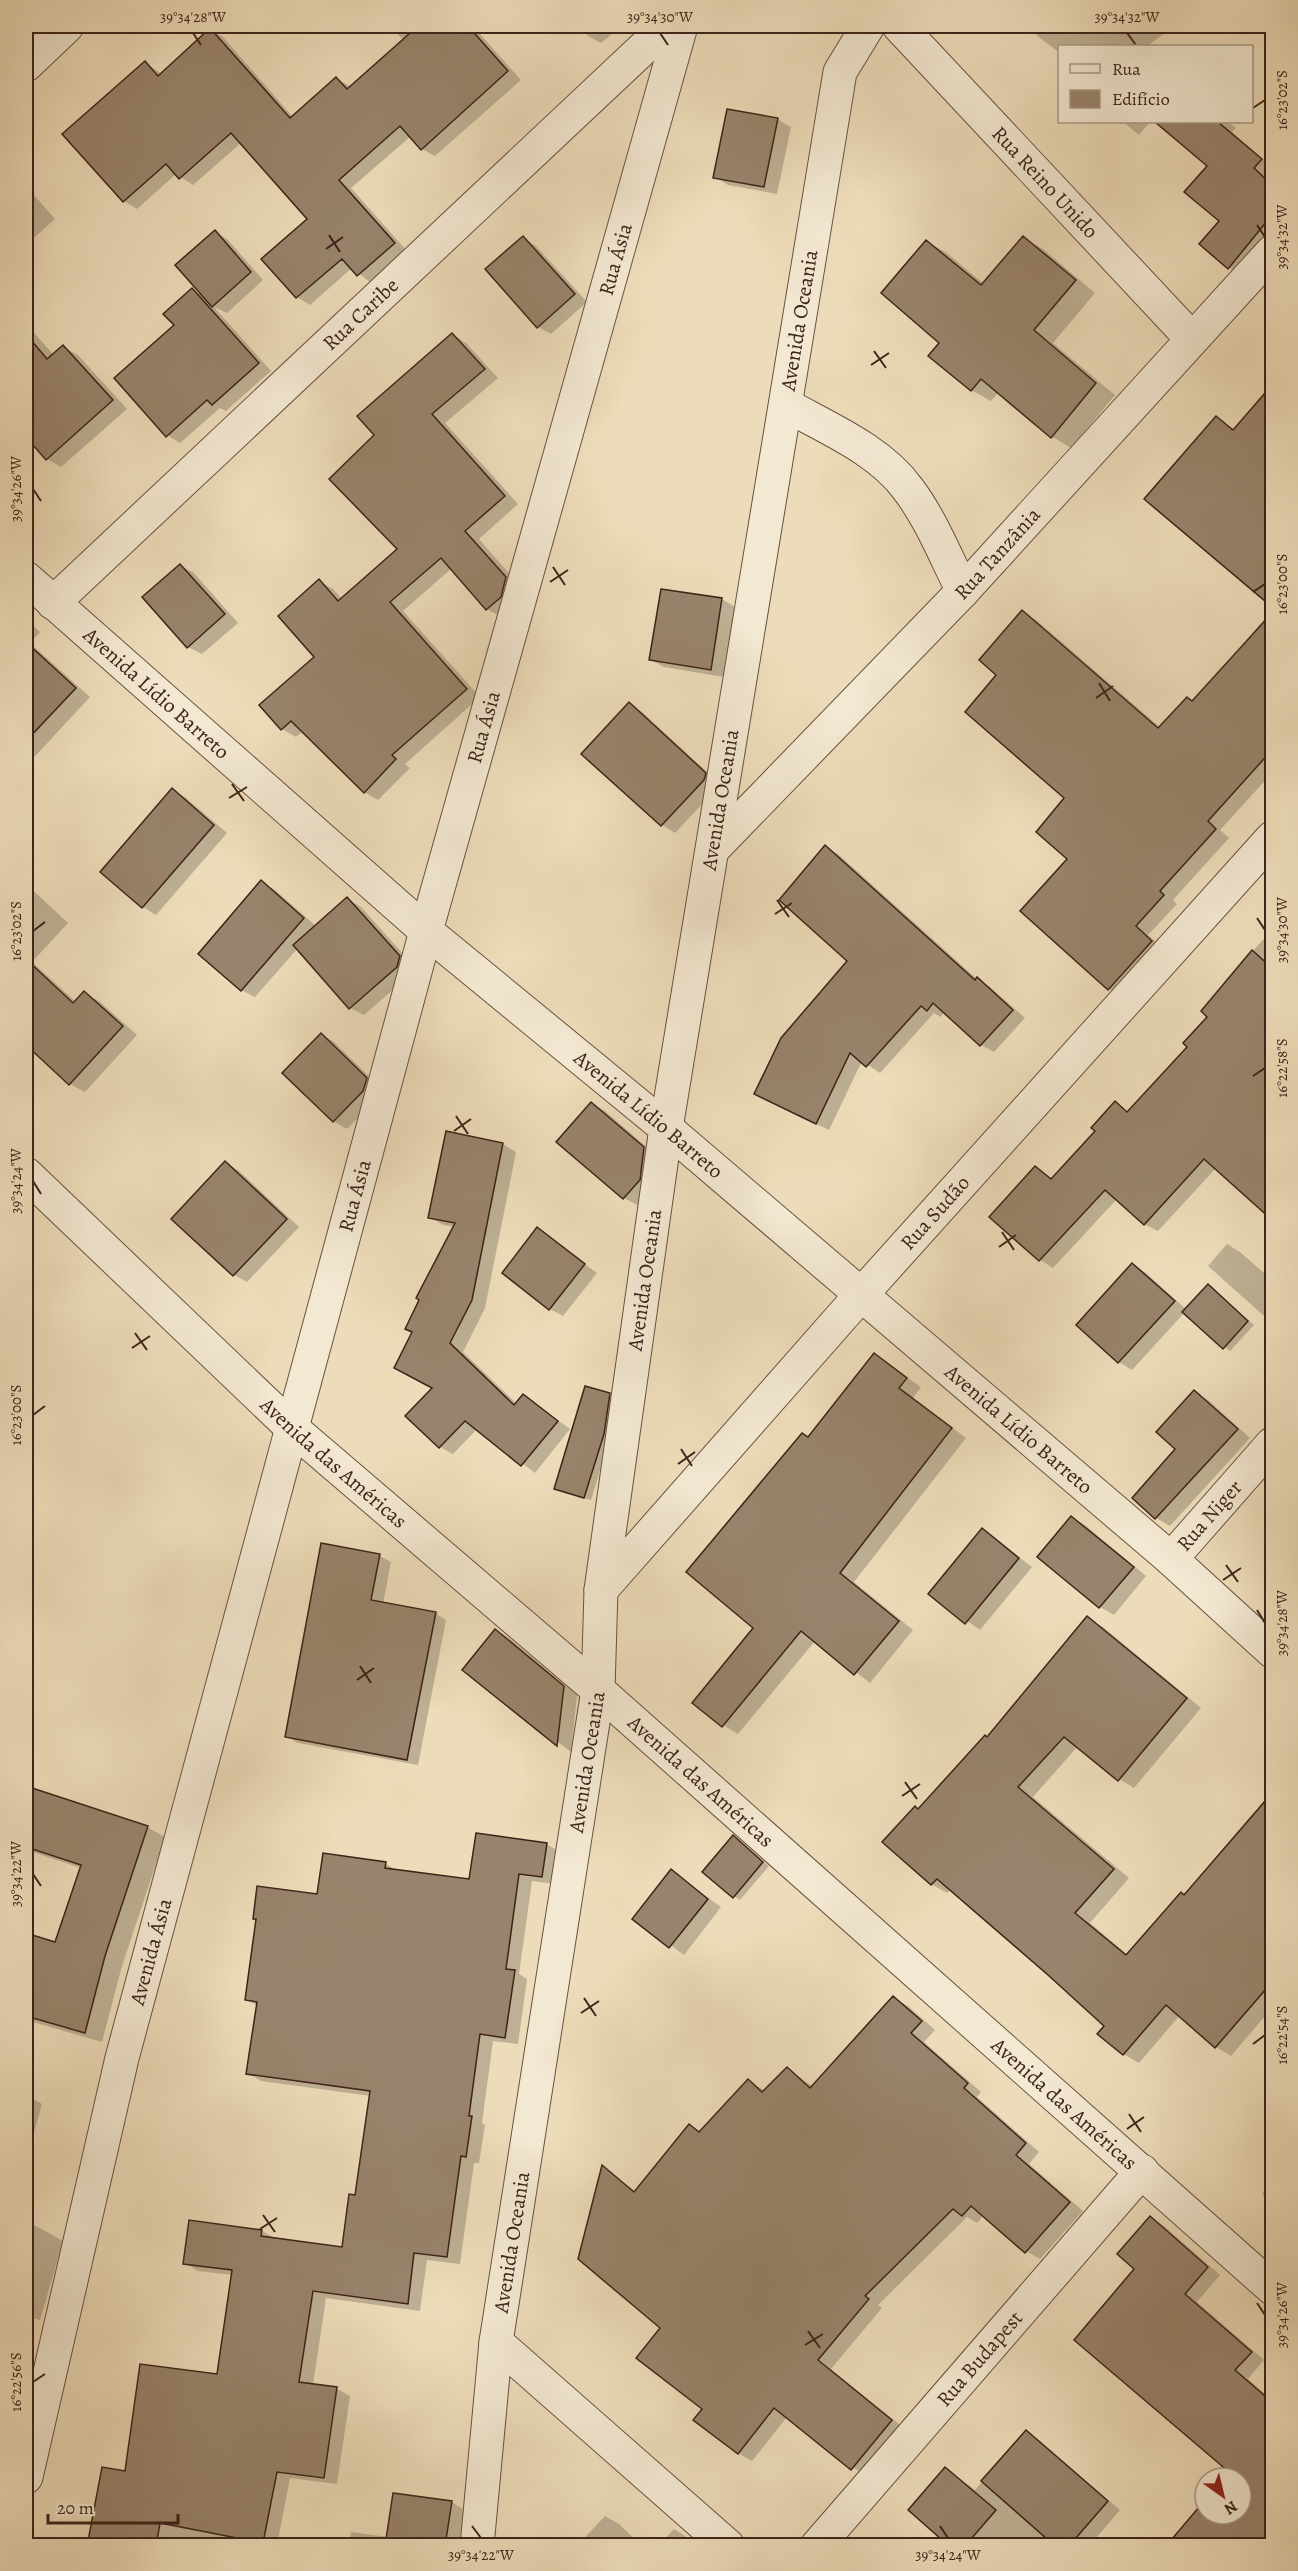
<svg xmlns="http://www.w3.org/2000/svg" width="1298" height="2571" viewBox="0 0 1298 2571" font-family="Alegreya,serif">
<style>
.shadow{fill:#0003}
.building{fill:#98836c;stroke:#3c2319;stroke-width:1.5}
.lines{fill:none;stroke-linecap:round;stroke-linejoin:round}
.minor-casing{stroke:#685141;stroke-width:35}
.minor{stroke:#f3e8d2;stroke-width:33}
.ticks{fill:none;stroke:#3c2319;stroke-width:2}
.labels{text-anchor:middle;stroke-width:5;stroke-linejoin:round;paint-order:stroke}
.street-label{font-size:21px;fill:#3c2319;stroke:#f3e8d2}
.neatline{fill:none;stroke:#3c2319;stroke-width:2}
.ticks-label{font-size:15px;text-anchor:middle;fill:#3c2319}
</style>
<rect width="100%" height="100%" fill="#eddcb9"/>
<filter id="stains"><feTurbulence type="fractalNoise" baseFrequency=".00333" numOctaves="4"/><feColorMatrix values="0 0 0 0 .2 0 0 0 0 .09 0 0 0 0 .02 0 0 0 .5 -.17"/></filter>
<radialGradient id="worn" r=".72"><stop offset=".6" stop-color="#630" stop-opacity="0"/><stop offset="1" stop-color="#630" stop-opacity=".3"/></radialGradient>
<g class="shadow">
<polygon points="26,26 33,26 46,40 26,58"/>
<polygon points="390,26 473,26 521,80 435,156 422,149 411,136 351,188 407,251 371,283 352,268 310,305 297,297 309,219 241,143 193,185 176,174 137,209 124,201 64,134 145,63 162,74 210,30 223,37 293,117 337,79 351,87 404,41"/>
<polygon points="579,26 622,26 601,43 588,36"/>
<polygon points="1049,26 1172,26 1173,27 1147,46 1060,46 1060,53 1036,35"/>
<polygon points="777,119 791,127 777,194 728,185 715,177"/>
<polygon points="1123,122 1150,122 1139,135"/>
<polygon points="1173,122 1228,122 1236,128 1232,132 1272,167 1264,176 1272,183 1272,236 1240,274 1228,267 1209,166 1166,129"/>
<polygon points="26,186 55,219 26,245"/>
<polygon points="215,232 228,240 263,280 227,313 214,307 271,371 226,411 220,408 180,443 167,435 176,326 192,290 205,297"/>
<polygon points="523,238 536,246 587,302 551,334 538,327"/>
<polygon points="1023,238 1043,249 1095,293 1053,343 1115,395 1071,448 1051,436 999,392 991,401 971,390 942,342 927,242 947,253 984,284"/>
<polygon points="26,324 54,355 63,347 78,355 127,409 61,467 47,459 26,435"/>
<polygon points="452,334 466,343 498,378 445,423 518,504 479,539 520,586 501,617 487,609 452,568 403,611 480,697 405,764 410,768 378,800 364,792 303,731 296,737 282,729 316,657 319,581 333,589 342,599 399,549 376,435"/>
<polygon points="1272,387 1272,605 1146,499 1216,418 1235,430"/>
<polygon points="181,566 194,573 238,623 202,654 188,647"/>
<polygon points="662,591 722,599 735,607 724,677 664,667 651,660"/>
<polygon points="1272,610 1272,773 1220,830 1229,838 1173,900 1177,904 1148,935 1165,950 1123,997 1109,989 1022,911 1069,859 1066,798 998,675 1022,612 1036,620 1161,728 1193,702"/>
<polygon points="26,619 40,632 30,643 90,697 26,766"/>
<polygon points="629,704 642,712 718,782 717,788 675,833 662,825 583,754"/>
<polygon points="172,790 186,798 227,833 156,915 143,907 102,871"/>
<polygon points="825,847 838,854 977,979 990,987 1025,1018 994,1052 981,1045 945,1012 940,1017 934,1013 880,1073 862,1061 829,1130 769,1101 849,961"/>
<polygon points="261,882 275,890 316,926 347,899 361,907 413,965 410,975 364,1015 350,1008 298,948 255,997 241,990"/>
<polygon points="26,884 68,923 32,962 76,1002 84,993 99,1001 137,1035 85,1092 70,1084 35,1052 33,1054 26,1050"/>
<polygon points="1272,930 1272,1114 1265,1123 1272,1129 1272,1218 1216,1168 1158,1231 1144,1224 1117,1199 1053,1268 1040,1260 991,1217 1036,1167 1053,1179 1097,1131 1115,1103 1129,1112 1189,1047 1231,979 1229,977"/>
<polygon points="321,1034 334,1042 380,1087 377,1099 347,1129 333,1121"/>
<polygon points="592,1104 605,1111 657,1156 653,1188 637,1205 624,1198"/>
<polygon points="447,1133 503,1144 516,1152 485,1308 463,1352 517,1404 523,1395 570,1429 535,1473 477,1429 453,1454 440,1447 434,1388 414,1332 455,1227 443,1225 430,1217"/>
<polygon points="226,1163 239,1171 299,1227 247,1282 234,1275"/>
<polygon points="537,1229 597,1273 563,1316 550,1309"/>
<polygon points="1227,1244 1240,1252 1272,1280 1272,1323 1208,1266"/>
<polygon points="1133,1265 1146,1273 1186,1309 1208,1286 1254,1325 1230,1351 1185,1312 1132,1370 1119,1362 1078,1325"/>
<polygon points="875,1355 921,1387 913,1398 966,1438 854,1582 913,1630 870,1683 815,1641 738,1734 723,1725 756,1627 809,1439"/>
<polygon points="1195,1392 1208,1400 1250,1438 1170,1526 1156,1518 1134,1498 1178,1449"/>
<polygon points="609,1395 616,1399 610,1438 591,1500 562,1492 555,1488"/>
<polygon points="1072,1518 1085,1525 1146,1576 1114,1615 1100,1607 1039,1557"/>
<polygon points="983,1530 1032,1567 980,1630 930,1594"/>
<polygon points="322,1545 380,1556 391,1562 383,1604 435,1613 446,1620 418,1765 298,1743 286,1736"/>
<polygon points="1087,1618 1103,1627 1201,1708 1134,1788 1119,1779 1078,1746 1033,1797 1129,1878 1090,1923 1128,1955 1185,1896 1272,1795 1272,2008 1231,2056 1216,2047 1180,2015 1139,2063 1123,2054 1106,2026 951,1889 947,1893 931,1884 918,1810 988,1738"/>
<polygon points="495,1630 509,1638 577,1695 571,1752 464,1670"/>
<polygon points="26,1788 147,1827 165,1837 122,1966 102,2042 26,2020 26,1935 56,1943 81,1868 26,1850"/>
<polygon points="733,1837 769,1866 740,1900 734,1896"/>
<polygon points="546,1844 560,1852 555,1884 532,1881 519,1974 527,1979 518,2044 493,2041 482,2123 485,2125 479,2163 474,2163 460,2264 427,2260 420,2311 326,2298 313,2385 337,2389 350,2396 337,2484 290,2478 277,2546 88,2546 126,2473 218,2376 233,2275 198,2271 185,2263 262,2231 276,2239 344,2248 356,2197 371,2096 261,2081 248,2073 258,2006 246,2000 257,1920 254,1918 318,1895 386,1864 398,1871 470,1881"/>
<polygon points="671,1871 721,1907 684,1955 634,1918"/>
<polygon points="894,1998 908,2006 935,2030 924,2042 981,2092 977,2097 1039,2152 1029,2164 1083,2211 1040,2259 1026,2251 984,2215 977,2223 967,2217 878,2305 882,2308 831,2369 905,2429 866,2477 787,2417 752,2461 738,2453 704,2408 662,2328 603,2167 636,2192 690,2126 701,2132 749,2081 765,2091 787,2068 813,2087"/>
<polygon points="26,2095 42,2104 26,2161"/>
<polygon points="1272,2181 1272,2203 1262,2194"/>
<polygon points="1151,2218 1164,2226 1220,2275 1197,2302 1264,2360 1248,2379 1272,2400 1271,2546 1183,2546 1205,2503 1205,2514 1241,2514 1241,2478 1226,2478 1231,2472 1136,2269"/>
<polygon points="26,2223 38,2227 63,2241 40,2320 26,2316"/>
<polygon points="1026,2432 1039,2440 1120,2510 1089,2546 931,2546 940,2536 946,2469 975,2490"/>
<polygon points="451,2502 465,2510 460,2546 349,2546 351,2532 388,2537"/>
<polygon points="605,2516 619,2524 642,2546 577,2546"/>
<polygon points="674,2529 688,2538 697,2546 658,2546"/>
</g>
<g class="building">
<polygon points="418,26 468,26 508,71 421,150 400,126 339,180 395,243 357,276 342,259 296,298 261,259 307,219 231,133 179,179 166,164 123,202 62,134 145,61 158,76 210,28 290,118 336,77 347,89"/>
<polygon points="727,109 778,118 764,187 713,178"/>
<polygon points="1155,122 1218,122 1262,159 1254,168 1272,185 1272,215 1228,269 1199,244 1219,221 1184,192 1207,166"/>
<polygon points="215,230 251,272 212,307 175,265"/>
<polygon points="523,236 575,294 537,328 485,269"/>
<polygon points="1023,236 1076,280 1034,330 1096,383 1051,438 981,379 971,391 928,356 939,343 881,293 926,240 981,285"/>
<polygon points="192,288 259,363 212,405 207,400 166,437 114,378 174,325 163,314"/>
<polygon points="452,333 485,369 432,414 505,496 465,531 506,577 501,597 486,610 441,558 390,602 467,689 392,755 396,759 364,793 291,721 281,730 259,705 314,657 278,616 319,579 338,601 397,549 329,479 374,435 357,416"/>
<polygon points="26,334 47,359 63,345 113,400 46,460 26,437"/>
<polygon points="1272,385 1272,607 1144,499 1216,416 1233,430"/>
<polygon points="180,564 225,614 187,648 142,597"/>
<polygon points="661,589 722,598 711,670 649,660"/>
<polygon points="1022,610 1158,728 1187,697 1192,701 1272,613 1272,750 1208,821 1216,829 1160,891 1164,895 1136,926 1152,941 1108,990 1020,911 1067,859 1036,832 1064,798 965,712 996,675 979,660"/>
<polygon points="26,642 76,688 26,741"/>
<polygon points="629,702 706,773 704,780 661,826 581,754"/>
<polygon points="172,788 214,825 142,908 100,872"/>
<polygon points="825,845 975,980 977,977 1013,1010 980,1046 933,1003 927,1011 921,1006 866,1067 850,1053 816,1124 754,1094 781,1038 847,961 779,900"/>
<polygon points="261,880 304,918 241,991 198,954"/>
<polygon points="347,897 400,956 397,967 349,1009 293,945"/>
<polygon points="1252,950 1272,968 1272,1220 1204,1159 1144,1225 1105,1190 1039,1261 989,1217 1035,1166 1051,1179 1095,1131 1091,1128 1115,1101 1127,1112 1187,1047 1183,1043 1207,1017 1201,1011"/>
<polygon points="26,959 73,1003 84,991 123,1026 69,1085 26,1045"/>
<polygon points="321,1033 367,1078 363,1091 333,1122 282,1073"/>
<polygon points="591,1102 644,1147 640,1180 623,1199 556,1142"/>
<polygon points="446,1131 503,1143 472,1300 450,1343 514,1405 523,1394 558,1421 521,1466 465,1421 439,1448 405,1416 432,1388 394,1368 412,1332 405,1329 419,1300 416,1298 455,1223 428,1218"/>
<polygon points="225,1161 287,1219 233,1276 171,1219"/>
<polygon points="537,1227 585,1264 549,1310 502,1273"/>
<polygon points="1132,1263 1175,1301 1118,1363 1076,1325"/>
<polygon points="1208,1284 1248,1321 1223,1349 1182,1312"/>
<polygon points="874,1353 907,1378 899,1388 952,1428 840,1573 899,1621 854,1675 801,1631 722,1727 692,1703 753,1628 686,1572 802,1433 808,1437"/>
<polygon points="585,1386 610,1393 604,1434 584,1498 554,1489"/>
<polygon points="1194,1390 1238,1429 1155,1519 1132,1498 1175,1449 1156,1432"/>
<polygon points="1071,1516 1134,1567 1099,1608 1037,1557"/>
<polygon points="982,1528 1019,1558 965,1624 928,1594"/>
<polygon points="321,1543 380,1554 371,1600 436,1612 407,1760 285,1737"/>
<polygon points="1087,1616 1187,1698 1118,1781 1064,1737 1018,1787 1114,1869 1075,1913 1126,1955 1181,1892 1184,1895 1272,1793 1272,1982 1215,2048 1166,2005 1123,2055 1097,2034 1104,2026 1048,1975 937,1879 931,1885 882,1842 915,1806 918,1809 985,1735 987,1737"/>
<polygon points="495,1629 564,1686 557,1746 462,1670"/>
<polygon points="26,1786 148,1826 105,1956 85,2033 26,2016 26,1933 55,1942 81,1865 26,1847"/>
<polygon points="476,1833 547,1843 542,1877 519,1874 506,1969 515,1970 505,2038 480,2034 469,2116 472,2116 466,2157 461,2156 447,2257 414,2253 408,2304 313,2291 299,2382 337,2387 324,2478 277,2472 263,2543 160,2523 156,2546 87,2546 102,2467 125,2471 140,2364 217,2374 232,2270 183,2264 189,2220 262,2230 261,2236 342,2247 349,2194 355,2195 370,2091 246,2074 257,2002 245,2000 256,1919 253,1919 257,1886 317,1894 323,1853 386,1862 385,1868 469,1879"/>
<polygon points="733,1835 763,1862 733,1898 702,1872"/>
<polygon points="671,1869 708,1899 669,1948 632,1919"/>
<polygon points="893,1996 922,2021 911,2033 968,2083 964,2088 1026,2143 1016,2155 1070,2202 1025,2253 971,2206 962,2216 953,2209 865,2296 869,2299 818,2360 892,2420 851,2470 774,2408 738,2454 693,2420 702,2409 636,2358 660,2328 578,2259 602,2165 634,2192 689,2124 699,2132 748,2079 762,2092 787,2067 810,2088"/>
<polygon points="1150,2216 1208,2267 1185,2294 1252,2352 1235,2370 1272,2402 1272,2546 1166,2546 1205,2500 1205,2514 1241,2514 1241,2478 1224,2478 1229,2472 1074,2340 1134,2269 1117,2254"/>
<polygon points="1026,2430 1108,2501 1069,2546 1055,2546 981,2481"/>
<polygon points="945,2467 996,2510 965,2546 949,2546 908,2510"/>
<polygon points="393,2493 452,2501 445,2546 385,2546"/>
</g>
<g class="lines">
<defs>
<g id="minor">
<path id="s1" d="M899 26 1192 339"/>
<polyline points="26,65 67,26"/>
<path d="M786 405C827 428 880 450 908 489 931 519 946 558 963 591"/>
<path id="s2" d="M26 578 426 931 666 1128 1171 1559 1272 1651"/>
<path id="s3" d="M53 603 667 26"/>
<path id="s4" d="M713 849 963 591 1272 252"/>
<path id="s5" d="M26 1174 293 1429 598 1690 1272 2288"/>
<path id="s6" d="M1171 1559 1272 1444"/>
<path id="s7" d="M601 1590 860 1296 1272 838"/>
<polyline points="496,2342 728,2546"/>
<path id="s8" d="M26 2477 122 2058 426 931 681 26"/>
<path id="s9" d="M477 2546 496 2342 598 1690 601 1590 666 1128 840 72 868 26"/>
<path id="s10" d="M817 2546 1142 2171"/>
</g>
</defs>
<use href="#minor" class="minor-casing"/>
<use href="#minor" class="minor"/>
</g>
<path class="ticks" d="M193 33 201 45M660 33 668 45M1127 33 1136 45M1253 108 1265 100M1257 225 1265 237M329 235 340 252M326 249 343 237M874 351 886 368M871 365 889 353M33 489 41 501M553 567 565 585M550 582 568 570M1253 592 1265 584M1099 683 1110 701M1096 698 1113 686M232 784 244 801M229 798 247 787M777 900 789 917M775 914 792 903M1257 918 1265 930M33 931 45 922M1253 1076 1265 1068M456 1116 468 1134M454 1131 471 1119M33 1181 41 1194M1002 1232 1014 1250M999 1247 1016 1235M135 1333 147 1350M132 1348 150 1336M33 1415 45 1406M681 1449 692 1466M678 1464 695 1452M1226 1565 1238 1582M1223 1580 1241 1568M1257 1610 1265 1623M360 1666 371 1683M357 1680 374 1668M905 1782 917 1799M902 1796 920 1784M33 1874 41 1886M584 1998 596 2016M581 2013 599 2001M1253 2044 1265 2035M1129 2114 1141 2132M1127 2129 1144 2117M263 2215 275 2232M260 2229 277 2218M1257 2303 1265 2315M808 2331 820 2348M805 2345 823 2334M33 2382 45 2374M472 2526 481 2538M940 2526 948 2538"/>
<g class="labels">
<g class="street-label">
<text dy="7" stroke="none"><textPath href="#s1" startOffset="214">Rua Reino Unido</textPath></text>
<text dy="7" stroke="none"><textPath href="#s8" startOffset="2295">Rua Ásia</textPath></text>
<text dy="7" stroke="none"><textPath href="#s3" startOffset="422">Rua Caribe</textPath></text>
<text dy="7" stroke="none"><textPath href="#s9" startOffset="2250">Avenida Oceania</textPath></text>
<text dy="7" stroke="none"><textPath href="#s4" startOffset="410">Rua Tanzânia</textPath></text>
<text dy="7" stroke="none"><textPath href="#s2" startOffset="174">Avenida Lídio Barreto</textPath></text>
<text dy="7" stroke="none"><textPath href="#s8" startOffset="1809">Rua Ásia</textPath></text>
<text dy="7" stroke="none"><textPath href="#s9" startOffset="1764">Avenida Oceania</textPath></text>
<text dy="7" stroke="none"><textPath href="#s2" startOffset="822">Avenida Lídio Barreto</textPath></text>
<text dy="7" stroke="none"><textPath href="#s8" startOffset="1323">Rua Ásia</textPath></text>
<text dy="7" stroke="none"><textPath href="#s7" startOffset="504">Rua Sudão</textPath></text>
<text dy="7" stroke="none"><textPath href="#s9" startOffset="1278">Avenida Oceania</textPath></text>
<text dy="7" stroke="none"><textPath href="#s2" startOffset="1308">Avenida Lídio Barreto</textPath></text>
<text dy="7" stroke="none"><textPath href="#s5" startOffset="422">Avenida das Américas</textPath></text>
<text dy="7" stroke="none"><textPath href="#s6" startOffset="58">Rua Niger</textPath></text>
<text dy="7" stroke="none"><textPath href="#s9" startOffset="792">Avenida Oceania</textPath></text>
<text dy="7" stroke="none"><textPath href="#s5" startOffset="908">Avenida das Américas</textPath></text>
<text dy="7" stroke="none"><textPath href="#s8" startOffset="540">Avenida Ásia</textPath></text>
<text dy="7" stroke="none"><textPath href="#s5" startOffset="1394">Avenida das Américas</textPath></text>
<text dy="7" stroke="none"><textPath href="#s9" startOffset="306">Avenida Oceania</textPath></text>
<text dy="7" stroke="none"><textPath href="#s10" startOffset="248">Rua Budapest</textPath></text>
</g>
</g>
<rect width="1298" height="2571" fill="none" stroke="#eddcb9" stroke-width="66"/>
<rect x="1058" y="45" width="195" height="78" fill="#f3e8d2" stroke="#aa9988" stroke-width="1.5"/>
<rect x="1070" y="64" width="30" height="9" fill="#f3e8d2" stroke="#aa9988" stroke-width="1.5"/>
<text x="1112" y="75" font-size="18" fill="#3c2319">Rua</text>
<rect x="1070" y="90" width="30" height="18" fill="#98836c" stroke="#aa9988" stroke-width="1.5"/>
<text x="1112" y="105" font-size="18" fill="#3c2319">Edifício</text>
<g transform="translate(1223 2496) rotate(146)"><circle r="28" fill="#f3e8d2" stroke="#aa9988" stroke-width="1.5"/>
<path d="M0-4.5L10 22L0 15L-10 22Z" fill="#8f2418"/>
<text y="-9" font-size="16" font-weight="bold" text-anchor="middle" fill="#3c2319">N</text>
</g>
<path d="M48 2514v9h130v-9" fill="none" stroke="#3c2319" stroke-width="3"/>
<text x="57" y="2514" font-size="18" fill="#3c2319" stroke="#f3e8d2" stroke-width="4.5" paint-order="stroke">20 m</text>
<rect x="33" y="33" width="1232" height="2505" class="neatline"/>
<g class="ticks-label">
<text x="193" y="22">39°34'28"W</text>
<text x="660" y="22">39°34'30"W</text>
<text x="1127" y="22">39°34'32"W</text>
<text transform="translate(1282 100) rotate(-90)" y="5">16°23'02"S</text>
<text transform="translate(1282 237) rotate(-90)" y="5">39°34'32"W</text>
<text transform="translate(16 489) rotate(-90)" y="5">39°34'26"W</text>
<text transform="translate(1282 584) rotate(-90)" y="5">16°23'00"S</text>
<text transform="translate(1282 930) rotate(-90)" y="5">39°34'30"W</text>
<text transform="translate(16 931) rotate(-90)" y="5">16°23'02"S</text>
<text transform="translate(1282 1068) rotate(-90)" y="5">16°22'58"S</text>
<text transform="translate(16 1181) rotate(-90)" y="5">39°34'24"W</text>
<text transform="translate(16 1415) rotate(-90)" y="5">16°23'00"S</text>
<text transform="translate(1282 1623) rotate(-90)" y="5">39°34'28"W</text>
<text transform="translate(16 1874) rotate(-90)" y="5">39°34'22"W</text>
<text transform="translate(1282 2035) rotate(-90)" y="5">16°22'54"S</text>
<text transform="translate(1282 2315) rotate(-90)" y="5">39°34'26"W</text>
<text transform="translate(16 2382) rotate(-90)" y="5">16°22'56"S</text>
<text x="481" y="2560">39°34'22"W</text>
<text x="948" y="2560">39°34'24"W</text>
</g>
<rect width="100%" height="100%" filter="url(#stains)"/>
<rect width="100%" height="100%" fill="url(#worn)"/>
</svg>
